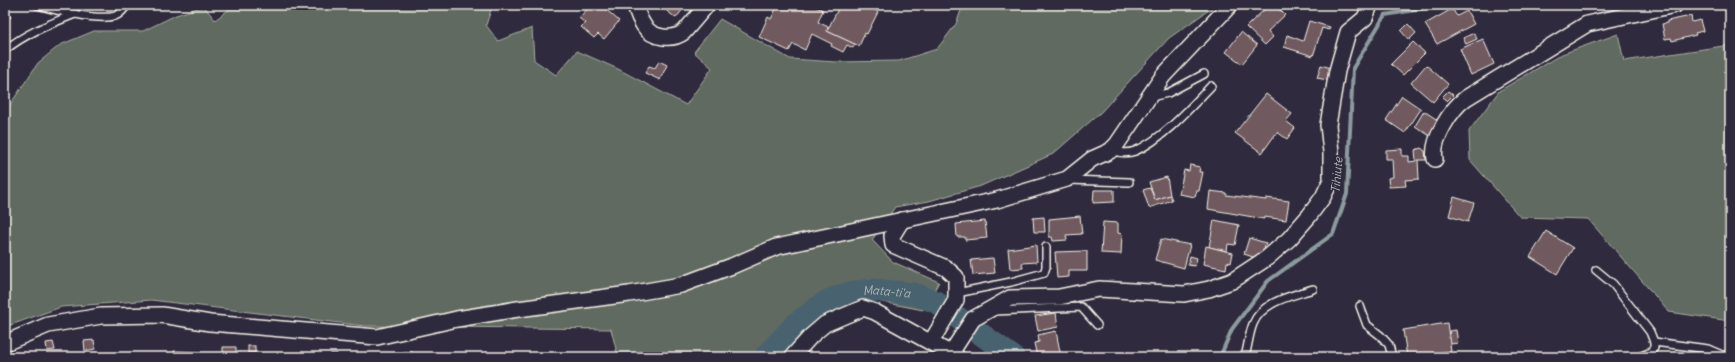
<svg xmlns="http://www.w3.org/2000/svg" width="1735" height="362" viewBox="0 0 1735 362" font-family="Delius,sans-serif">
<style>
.green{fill:#606b60;stroke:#aaaea4}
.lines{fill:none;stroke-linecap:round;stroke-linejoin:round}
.stream{stroke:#8d9ba0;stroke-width:4}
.river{stroke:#496270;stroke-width:23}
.building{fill:#6f5a5e;stroke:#f4f1e8}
.lane-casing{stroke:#f4f1e8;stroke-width:10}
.street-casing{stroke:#f4f1e8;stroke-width:18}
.lane{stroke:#2f2a3d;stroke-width:7}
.street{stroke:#2f2a3d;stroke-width:15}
.labels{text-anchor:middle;stroke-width:3;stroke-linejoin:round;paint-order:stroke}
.water-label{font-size:12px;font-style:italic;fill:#b0b8b8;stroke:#2f2a3d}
</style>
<rect width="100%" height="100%" fill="#2f2a3d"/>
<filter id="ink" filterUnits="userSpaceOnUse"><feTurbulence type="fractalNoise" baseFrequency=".025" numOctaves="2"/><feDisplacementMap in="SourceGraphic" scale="8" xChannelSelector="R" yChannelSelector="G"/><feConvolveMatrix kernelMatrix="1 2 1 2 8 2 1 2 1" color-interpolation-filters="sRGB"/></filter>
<g filter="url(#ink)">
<g class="green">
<polygon points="235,5 489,5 492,7 486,25 498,41 532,28 534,60 556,75 577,51 618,69 686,105 712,68 694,52 720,19 790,59 836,62 899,61 937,49 956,24 963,5 1216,5 1169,38 1101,112 1053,154 981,186 929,201 895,207 872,240 893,262 939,282 923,310 862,298 846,302 811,322 779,357 618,357 611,329 365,326 151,300 61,307 5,327 5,112 38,63 60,45 94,31 143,31 176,15 204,6 215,20"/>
<polygon points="1618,34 1624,61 1730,45 1730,321 1669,312 1588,219 1520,217 1470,160 1469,131 1499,91 1562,54"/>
</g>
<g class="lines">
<polyline class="stream" points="1220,357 1232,329 1268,281 1333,234 1347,194 1353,68 1385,15 1444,5"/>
<path class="river" id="s1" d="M765 357 797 323 827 301 849 293 873 290 914 294 936 302 1013 357"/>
</g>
<g class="building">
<polygon points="591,5 601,5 619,21 604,39 598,34 594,38 581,27 585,23 579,18"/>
<polygon points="665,5 686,5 676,18 663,8"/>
<polygon points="778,5 812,5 823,10 818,22 828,27 827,31 855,44 853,48 847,45 843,52 831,46 832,44 812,34 805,50 793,44 789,51 759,37 768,17 771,19"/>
<polygon points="840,5 878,5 875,10 878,12 867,34 865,33 859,46 827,31"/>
<polygon points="1268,6 1278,8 1285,15 1268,31 1273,37 1265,45 1246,27"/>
<polygon points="1452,9 1457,16 1467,11 1474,24 1437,44 1425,24"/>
<polygon points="5,11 11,17 5,22"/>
<polygon points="1691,16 1692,22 1700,20 1703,31 1695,33 1696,35 1672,41 1671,38 1665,39 1662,24 1667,23 1667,21"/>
<polygon points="1309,21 1330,27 1329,30 1322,28 1313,56 1284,47 1287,35 1303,41"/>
<polygon points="1408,24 1416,33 1409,40 1401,31"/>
<polygon points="1241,32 1257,45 1242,64 1226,52"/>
<polygon points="1474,33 1477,39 1466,44 1463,38"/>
<polygon points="1483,39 1494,64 1471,75 1460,49"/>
<polygon points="1413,42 1425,53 1403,75 1391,64"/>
<polygon points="659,61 667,65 660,80 645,73 649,66 655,68"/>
<polygon points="1321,65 1331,68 1327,80 1317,78"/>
<polygon points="1426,65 1448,84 1433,102 1411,83"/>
<polygon points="1448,91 1453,95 1447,101 1442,97"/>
<polygon points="1266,94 1292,114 1286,121 1295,128 1287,139 1277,132 1262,153 1235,133"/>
<polygon points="1402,96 1421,109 1405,133 1386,120"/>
<polygon points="1424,111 1439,121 1430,136 1415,126"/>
<polygon points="1421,148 1425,151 1426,160 1418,160 1419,179 1405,180 1406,186 1389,187 1388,178 1393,177 1392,159 1386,159 1386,150 1402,149 1402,156 1409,156 1409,162 1416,161 1415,150"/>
<polygon points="1190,165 1200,167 1199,172 1203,172 1199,191 1197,191 1195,197 1179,194 1184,170 1189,171"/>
<polygon points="1167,177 1170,195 1155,200 1149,182"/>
<polygon points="1150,188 1155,200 1170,195 1172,200 1149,208 1143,190"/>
<polygon points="1094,190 1114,190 1114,202 1093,203"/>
<polygon points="1210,191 1226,193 1226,195 1266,200 1266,198 1289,201 1286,220 1264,217 1264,219 1208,209"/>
<polygon points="1454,197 1474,203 1468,222 1449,216"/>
<polygon points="1080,216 1082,234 1066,235 1067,240 1053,241 1052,237 1049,237 1049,219"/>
<polygon points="1044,217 1045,232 1034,232 1033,218"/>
<polygon points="1214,220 1239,225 1235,245 1228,244 1227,251 1209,247"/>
<polygon points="985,221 987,238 965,240 965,237 957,237 956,224"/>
<polygon points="1103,222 1118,223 1118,233 1122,234 1121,254 1101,253"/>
<polygon points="1546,231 1573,248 1557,274 1530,257"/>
<polygon points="1249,238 1266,243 1263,252 1256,258 1244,254"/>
<polygon points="1161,239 1190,245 1184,268 1155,260"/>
<polygon points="1036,245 1037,262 1022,263 1023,268 1010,269 1008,249"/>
<polygon points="1206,246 1233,253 1231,263 1227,262 1226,269 1203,264"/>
<polygon points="1087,251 1087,271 1069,271 1069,277 1057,278 1055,252"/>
<polygon points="1190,256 1197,258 1195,266 1188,265"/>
<polygon points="993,258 995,273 973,275 971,260"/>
<polygon points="1056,313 1058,327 1038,331 1035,316"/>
<polygon points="1447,323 1451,351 1407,357 1403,330"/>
<polygon points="1456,330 1458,343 1451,344 1449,331"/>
<polygon points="1056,331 1061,357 1037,357 1034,343 1039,342 1038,335"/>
<polygon points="94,340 95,349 85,351 84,341"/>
<polygon points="53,342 55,350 47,351 46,343"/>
<rect x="248" y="346" width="7" height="7"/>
<polygon points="223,347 236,347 236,354 242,354 242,357 212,357 212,354 223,354"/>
<polygon points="174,351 201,352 201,357 174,357"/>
<rect x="404" y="352" width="8" height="5"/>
<rect x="291" y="353" width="12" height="4"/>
<polygon points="1452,353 1452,357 1429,357"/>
<rect x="331" y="354" width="6" height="3"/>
</g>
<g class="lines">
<defs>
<g id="lane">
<path d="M37 5C55 10 97 21 115 16 121 14 124 9 127 5"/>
<path d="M5 50C26 33 50 24 75 14"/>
<polyline points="1151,97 1168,93 1204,74"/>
<path d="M1111 150C1119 153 1127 154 1135 151 1162 140 1192 106 1211 86"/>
<polyline points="1068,180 1129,182"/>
<polyline points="1596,270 1613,284 1650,332 1654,342 1654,348 1649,353 1639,357"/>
<polyline points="957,293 1011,282 1044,273 1046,267 1046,247"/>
<polyline points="1360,306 1367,325 1381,336 1389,345 1392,357"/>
<polyline points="995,311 1081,307 1097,325"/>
<polyline points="1654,342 1708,349 1722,355 1730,356"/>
<path d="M1245 357C1248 346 1249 334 1253 324 1262 301 1292 296 1313 289"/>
</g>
<g id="street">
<path d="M635 5C637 12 640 20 644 26 652 38 672 41 684 32L707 5"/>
<path d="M1435 159C1431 140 1451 109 1466 98L1587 24 1675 5"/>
<polyline points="902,220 892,236 893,245 946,268 956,277 956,300 931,342"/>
<polyline points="5,343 48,325 101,316 162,315 210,323 377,337 457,319 518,309 629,294 681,285 732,266 776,247 997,200 1067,179 1092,159 1110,151 1117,144 1163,76 1230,5"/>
<polyline points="951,353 973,319 1010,298 1059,297 1099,289 1184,294 1209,289 1232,281 1267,258 1289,239 1309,216 1323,197 1331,180 1331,152 1328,125 1337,71 1348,32 1365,18 1370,5"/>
<polyline points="792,357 811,336 825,324 863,308 875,312 957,357"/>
</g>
</defs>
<use href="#lane" class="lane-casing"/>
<use href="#street" class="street-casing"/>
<use href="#lane" class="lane"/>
<use href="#street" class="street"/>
</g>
</g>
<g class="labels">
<g class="water-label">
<text transform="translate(1337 175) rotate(-85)" y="4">Tihiute</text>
<text dy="4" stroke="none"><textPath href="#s1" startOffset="145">Mata-ti'a</textPath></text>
</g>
</g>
<rect width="1735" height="362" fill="none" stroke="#2f2a3d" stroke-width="20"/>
<rect x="10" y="10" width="1715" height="342" fill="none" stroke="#f4f1e8" stroke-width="1.5" filter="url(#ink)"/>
</svg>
